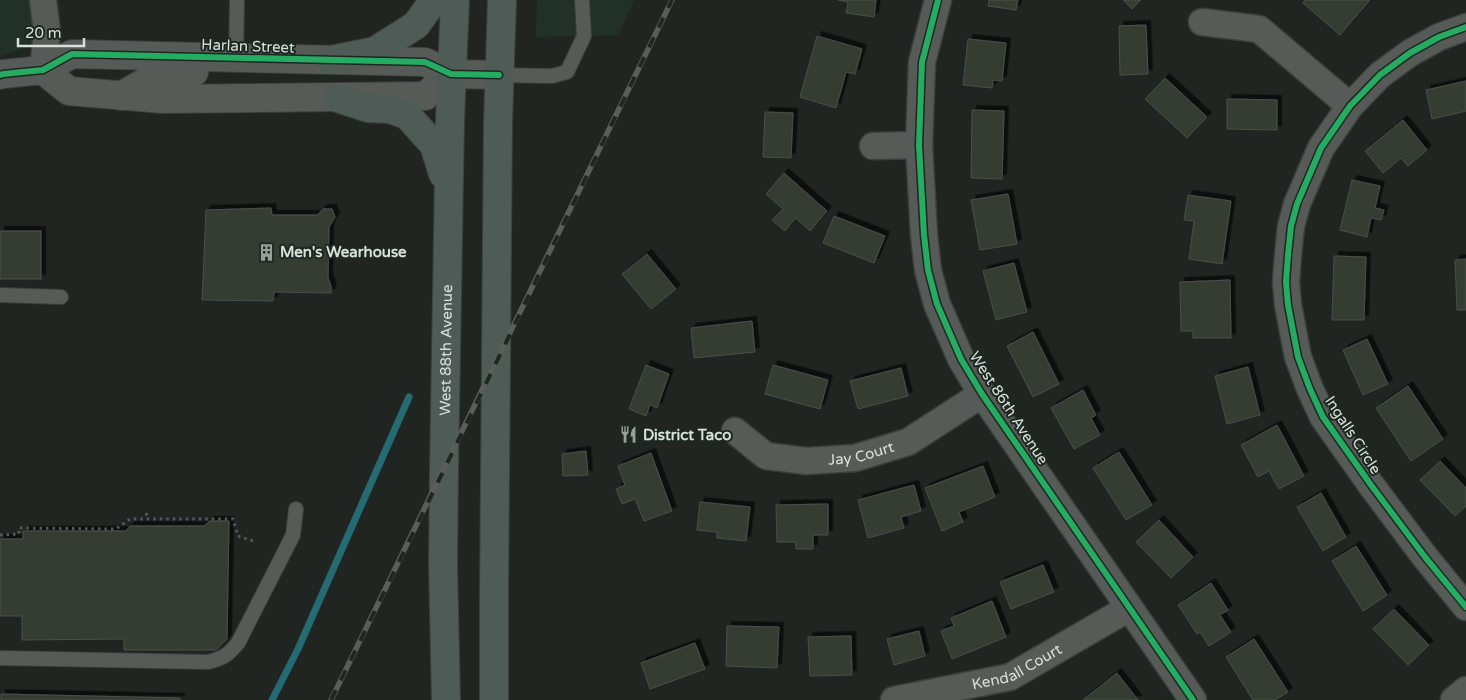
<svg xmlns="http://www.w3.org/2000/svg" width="1466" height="700" viewBox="0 0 1466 700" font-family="'Varela Round',sans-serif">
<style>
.built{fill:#213127}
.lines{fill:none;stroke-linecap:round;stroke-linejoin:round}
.stream{stroke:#256b74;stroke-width:7}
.building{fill:#363e31;stroke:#4a4e4a;filter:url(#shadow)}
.service-casing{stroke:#3b403d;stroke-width:16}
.minor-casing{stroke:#3b403d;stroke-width:29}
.tertiary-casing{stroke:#3b403d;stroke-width:30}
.primary-casing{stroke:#3b403d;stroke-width:30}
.path{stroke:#555957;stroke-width:3;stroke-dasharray:2.5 4;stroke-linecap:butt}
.service{stroke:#565b58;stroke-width:14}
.minor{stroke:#565b58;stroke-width:26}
.tertiary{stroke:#565b58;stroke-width:28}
.primary{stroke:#4e5b57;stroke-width:28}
.rail-casing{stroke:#5a5d5b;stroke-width:5.5}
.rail{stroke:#1d2821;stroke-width:4;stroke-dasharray:11;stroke-linecap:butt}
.cycleway-casing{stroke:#1d2821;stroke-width:9}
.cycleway{stroke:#26ab63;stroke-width:6}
.labels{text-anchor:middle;stroke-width:4;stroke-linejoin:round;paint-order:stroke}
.street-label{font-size:15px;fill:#d9e0db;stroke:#1d2821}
.poi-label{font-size:15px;font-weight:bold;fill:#d9e0db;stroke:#1d2821;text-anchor:start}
</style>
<defs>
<filter id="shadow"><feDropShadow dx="4.5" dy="-4.5" stdDeviation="0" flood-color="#0009"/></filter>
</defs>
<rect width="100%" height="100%" fill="#202522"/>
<g class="built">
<polygon points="0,0 31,0 32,21 34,30 34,39 31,44 26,48 0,56"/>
<polygon points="537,0 634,0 618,35 536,37"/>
</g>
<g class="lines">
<polyline class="stream" points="272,700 298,649 409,397"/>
</g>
<g class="building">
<polygon points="838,0 876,0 874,17 846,13 848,2"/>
<polygon points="989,0 1018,0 1016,10 988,6"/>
<polygon points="1123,0 1141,0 1132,9"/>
<polygon points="1305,0 1370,0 1340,35 1303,3"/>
<polygon points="1146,25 1148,74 1120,75 1119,26"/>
<polygon points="817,36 862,49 855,74 846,72 836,108 800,97"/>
<polygon points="968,39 1006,43 1002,81 993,80 992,88 963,85"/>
<polygon points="1165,78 1207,117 1187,138 1145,99"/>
<polygon points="1466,81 1466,111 1432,119 1426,90"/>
<polygon points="1227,99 1277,100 1277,130 1227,129"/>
<polygon points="972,110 1004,111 1002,179 971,178"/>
<polygon points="765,112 793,113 791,158 763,157"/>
<polygon points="1403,120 1427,150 1408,166 1401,158 1383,173 1365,151"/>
<polygon points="784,173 827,211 810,231 796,218 785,231 772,220 783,209 766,194"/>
<polygon points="1352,180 1380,186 1375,208 1384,210 1381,220 1371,218 1367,237 1340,230"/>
<polygon points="1008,194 1017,244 980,250 971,200"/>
<polygon points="1188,195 1231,201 1222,264 1189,259 1194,221 1184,220"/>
<polygon points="271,208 272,215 317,215 323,209 332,209 335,217 329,227 328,278 331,286 331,293 274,292 273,301 202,300 206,210"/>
<polygon points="834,216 885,236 874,263 823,243"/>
<rect x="0" y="231" width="41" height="48"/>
<polygon points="647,254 676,289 651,309 622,274"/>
<polygon points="1334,256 1366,257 1364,320 1332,320"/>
<polygon points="1466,259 1466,310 1457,310 1455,260"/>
<polygon points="1014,263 1027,312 996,320 983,271"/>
<polygon points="1230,280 1231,338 1193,338 1193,331 1181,331 1180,282"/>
<polygon points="752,321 755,352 694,358 691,328"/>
<polygon points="1033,332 1059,384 1033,397 1007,346"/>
<polygon points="1367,339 1388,384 1363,395 1343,350"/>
<polygon points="646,365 669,374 657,408 650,405 646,416 629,409"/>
<polygon points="773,365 828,380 820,409 765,394"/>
<polygon points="1248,367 1260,415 1227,424 1215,376"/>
<polygon points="901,368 908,396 858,409 850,381"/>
<polygon points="1408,386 1443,439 1411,461 1376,408"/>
<polygon points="1083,390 1096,415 1091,418 1100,435 1074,449 1051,408"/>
<polygon points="1277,425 1304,476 1279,489 1269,471 1258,477 1241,445"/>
<polygon points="586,451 588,475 563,476 562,454"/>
<polygon points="1119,452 1152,505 1126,520 1093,468"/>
<polygon points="651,453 672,511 644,521 635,499 622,504 616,489 625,485 618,466"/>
<polygon points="1440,461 1466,488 1466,506 1455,516 1420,480"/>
<polygon points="983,466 995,497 959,512 963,522 942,531 925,488"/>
<polygon points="914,485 921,511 901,517 904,528 868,538 858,500"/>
<polygon points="1321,493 1346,537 1323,551 1297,507"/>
<polygon points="700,502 750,507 746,541 717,538 717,532 697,530"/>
<polygon points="828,504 828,535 813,535 813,549 796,549 796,542 777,542 776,505"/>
<polygon points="1159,520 1193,557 1171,578 1136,542"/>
<polygon points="210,521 229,521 227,639 216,650 124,650 124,639 22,640 22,616 0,616 0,539 23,539 23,531 126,531 130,526 204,526"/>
<polygon points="1356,546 1387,595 1363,611 1332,561"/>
<polygon points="1043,565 1054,592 1011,609 1000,582"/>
<polygon points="1211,583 1228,610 1220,615 1231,632 1209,646 1200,632 1197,634 1178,605"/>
<polygon points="992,601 1006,637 952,659 941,631 954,626 951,618"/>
<polygon points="1394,609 1429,645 1408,665 1373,629"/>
<polygon points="727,626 779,627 777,668 726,666"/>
<polygon points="919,631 925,656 894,665 887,639"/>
<polygon points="851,636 852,675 810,676 808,637"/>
<polygon points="1254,639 1288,692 1275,700 1253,700 1226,657"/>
<polygon points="695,643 705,669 650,689 641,663"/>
<polygon points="1117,673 1138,700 1083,700"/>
<polygon points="1,694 180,698 180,700 1,700"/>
</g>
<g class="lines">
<defs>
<g id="service">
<polyline points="236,58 237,0"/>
<polyline points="499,75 552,76 567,72 584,36 582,0"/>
<polyline points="0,295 61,297"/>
<path d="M0 658 208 662C224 658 228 655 238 643L293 535 296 509"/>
</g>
<g id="minor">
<polyline points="938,0 922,62 919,145 924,235 928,270 937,304 961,359 982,394 1193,700"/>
<polyline points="1202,22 1259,29 1350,106"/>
<polyline points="1466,27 1439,37 1410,53 1380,75 1350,106 1321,148 1297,204 1291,226 1288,255 1286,282 1288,305 1298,357 1310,389 1323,417 1371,485 1425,557 1466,607"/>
<polyline points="43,70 47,32 43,0"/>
<polyline points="873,146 919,145"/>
<path id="s1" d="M735 431 766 456 806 461 855 458 908 442 982 394"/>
<path id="s2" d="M894 700 1010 677 1129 608"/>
<polyline points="1454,700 1466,690"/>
</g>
<g id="tertiary">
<polyline points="43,70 69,91 163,99 425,96 451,74"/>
<polyline points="0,75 3,74 43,70 72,54 425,62 451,74 499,75"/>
<polyline points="121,96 162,72 194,72"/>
</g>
<g id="primary">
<polyline points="331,60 375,51 416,25 434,0"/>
<polyline points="337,98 368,108 389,109 407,115 434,145 443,174"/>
<path id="s3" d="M446 700 443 565 444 469 450 120 455 0"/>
<polyline points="494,700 494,595 498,122 502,0"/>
</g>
</defs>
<use href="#service" class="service-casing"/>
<use href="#minor" class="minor-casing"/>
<use href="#tertiary" class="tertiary-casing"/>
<use href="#primary" class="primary-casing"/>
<g class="path">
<polyline points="146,513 149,519"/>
<polyline points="0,535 19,534 19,528 116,529 130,519 233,519 238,536 253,541"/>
</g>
<use href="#service" class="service"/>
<use href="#minor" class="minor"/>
<use href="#tertiary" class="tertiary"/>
<use href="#primary" class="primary"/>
<defs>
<path id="rail" d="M331 700C446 467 559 233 672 0"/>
</defs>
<use href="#rail" class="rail-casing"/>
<use href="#rail" class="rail"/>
<defs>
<g id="cycleway">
<polyline points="938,0 922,62 919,145 924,235 928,270 937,304 961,359 982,394 1193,700"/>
<polyline points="1466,27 1439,37 1410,53 1380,75 1350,106 1321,148 1297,204 1291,226 1288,255 1286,282 1288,305 1298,357 1310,389 1323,417 1371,485 1425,557 1466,607"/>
<polyline points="0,75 3,74 43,70 72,54 425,62 451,74 499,75"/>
</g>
</defs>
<use href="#cycleway" class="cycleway-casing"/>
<use href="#cycleway" class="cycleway"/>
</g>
<defs>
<symbol id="building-bare" viewBox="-9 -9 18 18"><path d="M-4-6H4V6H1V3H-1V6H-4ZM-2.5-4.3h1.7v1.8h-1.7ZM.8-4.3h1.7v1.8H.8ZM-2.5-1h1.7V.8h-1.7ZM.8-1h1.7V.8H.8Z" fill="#989f9a" stroke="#1d2821" stroke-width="2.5" paint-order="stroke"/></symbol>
<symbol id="restaurant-bare" viewBox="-9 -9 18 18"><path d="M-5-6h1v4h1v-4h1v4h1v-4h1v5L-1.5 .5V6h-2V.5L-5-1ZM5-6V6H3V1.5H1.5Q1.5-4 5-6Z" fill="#989f9a" stroke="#1d2821" stroke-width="2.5" paint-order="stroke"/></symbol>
</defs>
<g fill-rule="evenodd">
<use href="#building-bare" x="254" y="240" width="25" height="25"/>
<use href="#restaurant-bare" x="616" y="422" width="25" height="25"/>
</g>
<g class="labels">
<g class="street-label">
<text transform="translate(248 46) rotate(2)" y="5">Harlan Street</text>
<text dy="5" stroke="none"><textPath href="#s3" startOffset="350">West 88th Avenue</textPath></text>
<text transform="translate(1009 408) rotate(57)" y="5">West 86th Avenue</text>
<text transform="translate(1353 435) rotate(57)" y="5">Ingalls Circle</text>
<text dy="5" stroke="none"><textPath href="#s1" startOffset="136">Jay Court</textPath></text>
<text dy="5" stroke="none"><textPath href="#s2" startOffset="128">Kendall Court</textPath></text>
</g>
<g class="poi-label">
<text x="280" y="257">Men's Wearhouse</text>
<text x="643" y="440">District Taco</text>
</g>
</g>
<path d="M18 38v8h66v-8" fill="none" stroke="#d9e0db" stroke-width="2.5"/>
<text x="25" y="38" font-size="15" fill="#d9e0db" stroke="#1d2821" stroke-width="4" paint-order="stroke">20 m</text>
</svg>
